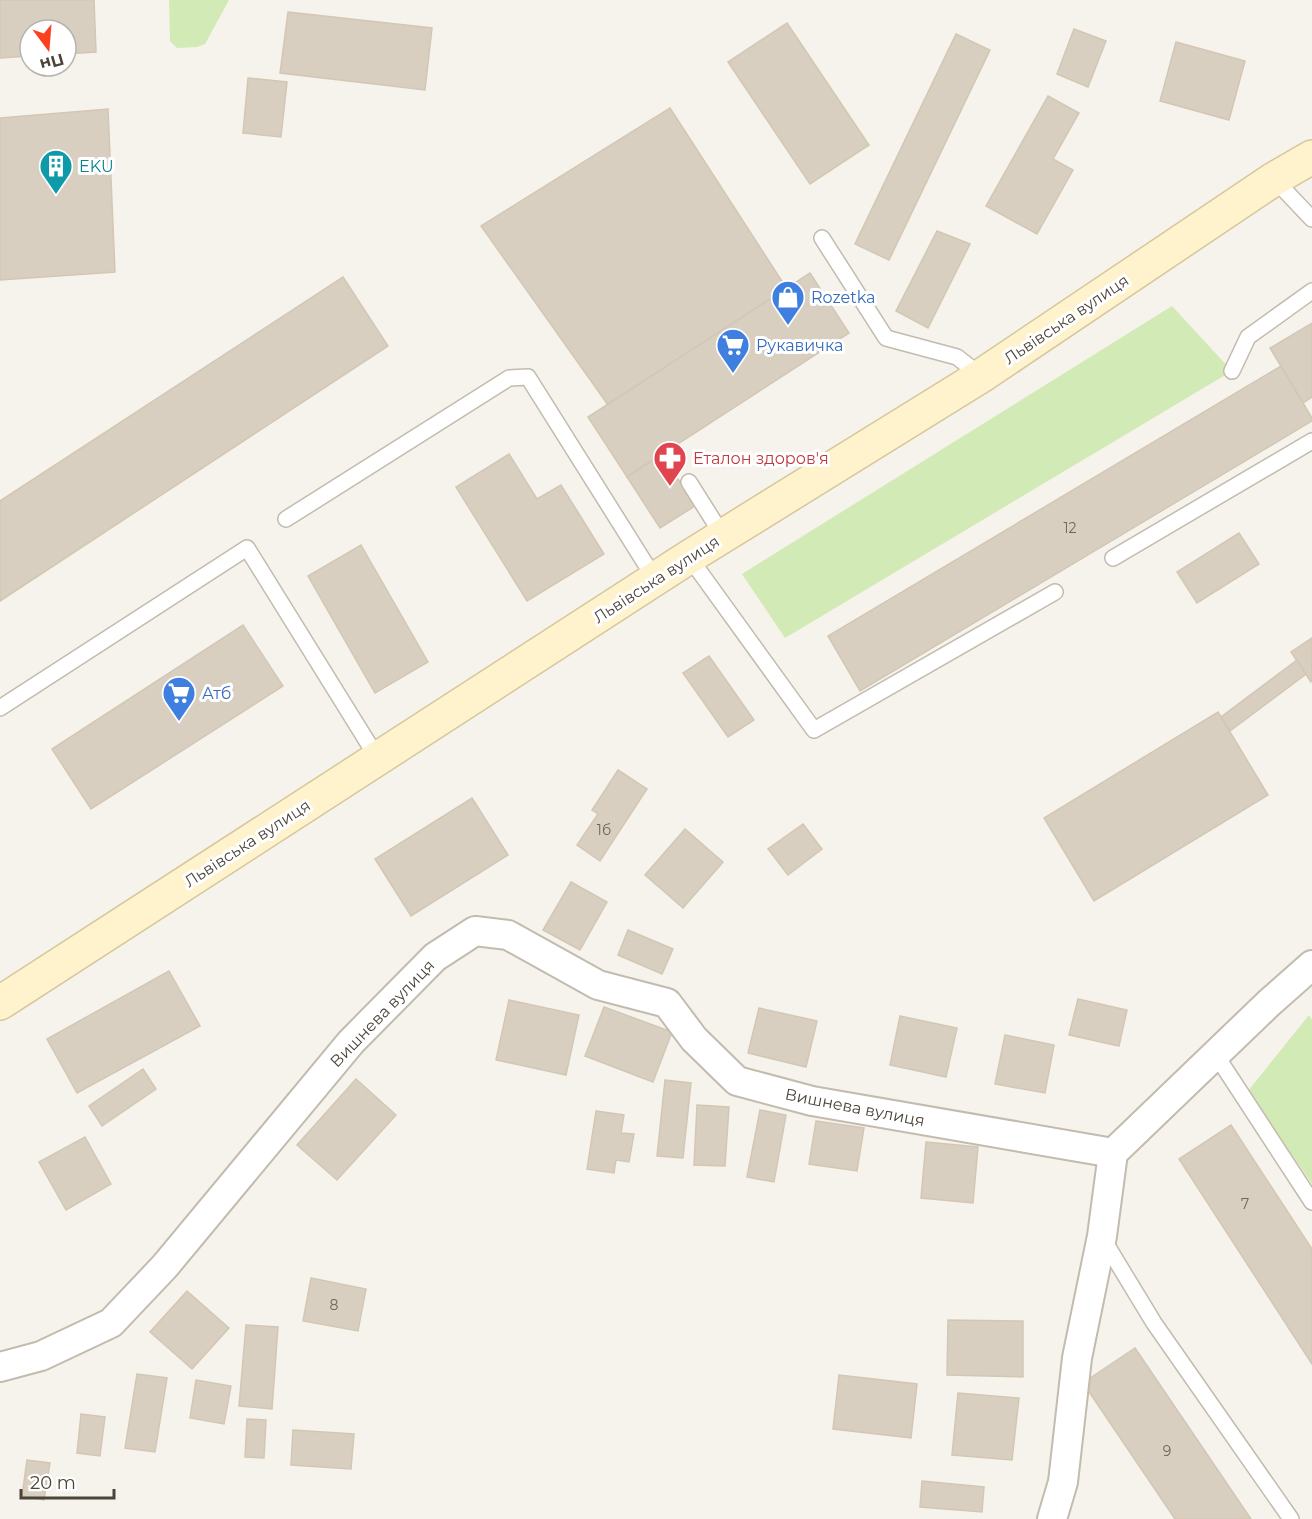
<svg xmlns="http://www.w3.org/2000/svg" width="1312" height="1519" viewBox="0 0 1312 1519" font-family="Montserrat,sans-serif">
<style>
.green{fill:#d2eab5}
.building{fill:#d8cfc1;stroke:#d3c7b4;stroke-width:1.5}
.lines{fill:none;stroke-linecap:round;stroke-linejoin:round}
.lane-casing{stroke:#c2bbae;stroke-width:18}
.street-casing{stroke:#c2bbae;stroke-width:32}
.secondary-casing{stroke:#d6c79b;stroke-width:36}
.lane{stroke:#fff;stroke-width:15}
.street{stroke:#fff;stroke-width:28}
.secondary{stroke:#fff3cd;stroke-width:33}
.labels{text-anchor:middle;stroke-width:6;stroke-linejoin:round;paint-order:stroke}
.number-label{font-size:14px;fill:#6e675b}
.culture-label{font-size:16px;fill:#0d838f;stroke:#fff;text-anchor:start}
.shop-label{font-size:16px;fill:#366cbe;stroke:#fff;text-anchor:start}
.street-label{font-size:16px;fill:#4b4439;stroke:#fff}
.health-label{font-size:16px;fill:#be3a42;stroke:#fff;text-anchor:start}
</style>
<rect width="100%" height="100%" fill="#f6f3ec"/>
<g class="green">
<polygon points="169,0 229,0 205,44 197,47 177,48 170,41"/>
<polygon points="1172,306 1232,371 785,638 742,574"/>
<polygon points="1309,1015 1312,1020 1312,1184 1248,1091"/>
</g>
<g class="building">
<polygon points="0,0 94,0 96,52 66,54 66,30 30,30 30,56 0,58"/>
<polygon points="288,12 432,28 425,90 280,73"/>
<polygon points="787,23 869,145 810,184 728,62"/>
<polygon points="1074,29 1106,41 1088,87 1057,74"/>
<polygon points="956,34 990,50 889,260 855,244"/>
<polygon points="1176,42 1245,61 1229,120 1160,101"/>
<polygon points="248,78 287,82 281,137 243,133"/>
<polygon points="1048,96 1079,113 1053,159 1073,170 1037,234 986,206"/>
<polygon points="670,108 787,289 608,405 481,226"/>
<polygon points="108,109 115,272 0,280 0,118"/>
<polygon points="937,231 970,244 928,328 896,311"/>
<polygon points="810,273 849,333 627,477 588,417"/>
<polygon points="343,277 388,346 0,601 0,501"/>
<polygon points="1312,323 1312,397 1303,403 1270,348"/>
<polygon points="1281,366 1312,418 1312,421 860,691 828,636"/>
<polygon points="509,454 537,499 561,485 604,554 527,601 456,487"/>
<polygon points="662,454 695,506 660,528 627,477"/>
<polygon points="1239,533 1259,564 1197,603 1177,572"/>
<polygon points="361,545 428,662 375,693 308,576"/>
<polygon points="243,625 283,686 91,809 52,749"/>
<polygon points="1312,638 1312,681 1311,682 1291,652"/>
<polygon points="709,656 754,720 728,737 683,673"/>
<polygon points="1297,660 1306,674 1230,731 1221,717"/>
<polygon points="1218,712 1268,795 1094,901 1044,818"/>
<polygon points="618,770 647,789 600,861 577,845 598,814 592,810"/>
<polygon points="472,798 508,855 411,916 375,859"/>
<polygon points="803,824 822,849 788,875 768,849"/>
<polygon points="685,829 723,862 683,908 645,875"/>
<polygon points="571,882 607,902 580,950 543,930"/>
<polygon points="628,930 673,949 662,974 618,955"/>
<polygon points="169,971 200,1026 77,1093 47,1039"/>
<polygon points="1078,999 1127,1010 1119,1046 1069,1035"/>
<polygon points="509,1000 579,1015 566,1075 496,1060"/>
<polygon points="604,1007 672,1032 653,1082 585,1056"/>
<polygon points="759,1008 817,1021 806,1067 748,1053"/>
<polygon points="900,1016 957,1028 946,1077 890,1065"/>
<polygon points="1005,1035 1054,1045 1045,1093 995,1084"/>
<polygon points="143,1069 156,1089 102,1126 89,1106"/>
<polygon points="356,1079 396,1115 337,1180 297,1145"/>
<polygon points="665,1080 691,1083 683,1158 657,1156"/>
<polygon points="697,1105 729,1107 725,1166 694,1165"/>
<polygon points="760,1110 786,1115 774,1182 747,1177"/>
<polygon points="596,1111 624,1115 621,1133 634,1134 629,1162 616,1160 614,1173 587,1169"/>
<polygon points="816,1121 864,1128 857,1171 809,1164"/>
<polygon points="1231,1125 1312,1249 1312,1364 1179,1159"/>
<polygon points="85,1137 111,1184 66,1210 39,1162"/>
<polygon points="926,1142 978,1147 973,1203 921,1198"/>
<polygon points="311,1278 366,1289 358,1331 303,1321"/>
<polygon points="187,1291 229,1328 192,1369 150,1332"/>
<polygon points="948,1320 1023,1321 1023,1377 947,1375"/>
<polygon points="246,1325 278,1327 272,1409 239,1406"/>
<polygon points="1135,1348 1251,1519 1175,1519 1083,1383"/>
<polygon points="137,1374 167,1378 155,1452 125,1448"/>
<polygon points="839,1375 917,1384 911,1438 833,1429"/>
<polygon points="196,1380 231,1386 224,1424 190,1418"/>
<polygon points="958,1393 1019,1398 1012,1460 952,1455"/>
<polygon points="81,1414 105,1417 100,1456 77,1453"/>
<polygon points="247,1419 266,1420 264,1458 245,1457"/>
<polygon points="293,1430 354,1434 351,1469 291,1465"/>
<polygon points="27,1460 50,1463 44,1500 22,1496"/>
<polygon points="922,1481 984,1487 982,1512 920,1507"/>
</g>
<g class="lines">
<defs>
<g id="lane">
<polyline points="1274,179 1312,219"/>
<polyline points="822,238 886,338 957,357 981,376"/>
<polyline points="1232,371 1248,337 1312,291"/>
<polyline points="689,482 723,536"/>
<polyline points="286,519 509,378 528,377 655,579"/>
<polyline points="689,557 814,730 1055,592"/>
<polyline points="1113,558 1312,441"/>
<polyline points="0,708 247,548 378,759"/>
<polyline points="1216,1055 1312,1202"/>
<polyline points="1103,1239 1154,1323 1291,1519"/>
</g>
<g id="street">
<polyline points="0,1367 41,1356 111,1323 165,1266 351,1042 435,957 475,931 508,935 598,985 667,1003 694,1039 737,1081 812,1101 1113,1153"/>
<polyline points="1052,1519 1063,1482 1077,1358 1102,1236 1113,1153 1269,1003 1312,965"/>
</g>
<polyline id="secondary" points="0,1003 689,557 981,376 1274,179 1312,157"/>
</defs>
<use href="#lane" class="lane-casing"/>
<use href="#street" class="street-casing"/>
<use href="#secondary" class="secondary-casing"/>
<use href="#lane" class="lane"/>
<use href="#street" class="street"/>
<use href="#secondary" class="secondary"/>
</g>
<defs>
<symbol id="building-pin" viewBox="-11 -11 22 30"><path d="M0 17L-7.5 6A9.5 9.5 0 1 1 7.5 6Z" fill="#0f9aa8" stroke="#fff"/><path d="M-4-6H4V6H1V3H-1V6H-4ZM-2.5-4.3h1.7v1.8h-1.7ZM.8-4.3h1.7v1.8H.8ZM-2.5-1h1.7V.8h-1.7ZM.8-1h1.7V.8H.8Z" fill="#fff"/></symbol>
<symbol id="shop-pin" viewBox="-11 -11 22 30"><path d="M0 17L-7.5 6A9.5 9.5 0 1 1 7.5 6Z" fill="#3f7fe0" stroke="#fff"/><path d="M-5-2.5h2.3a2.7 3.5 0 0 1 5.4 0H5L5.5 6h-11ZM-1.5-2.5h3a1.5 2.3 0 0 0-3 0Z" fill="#fff"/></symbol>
<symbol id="supermarket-pin" viewBox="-11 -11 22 30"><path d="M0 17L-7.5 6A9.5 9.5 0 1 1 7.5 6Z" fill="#3f7fe0" stroke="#fff"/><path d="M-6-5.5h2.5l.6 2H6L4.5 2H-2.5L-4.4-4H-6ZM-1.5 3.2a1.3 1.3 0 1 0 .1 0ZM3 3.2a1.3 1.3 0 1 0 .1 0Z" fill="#fff"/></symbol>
<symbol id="pharmacy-pin" viewBox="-11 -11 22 30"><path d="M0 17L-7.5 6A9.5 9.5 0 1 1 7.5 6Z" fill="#e0444e" stroke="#fff"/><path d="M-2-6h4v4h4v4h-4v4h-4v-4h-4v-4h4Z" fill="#fff"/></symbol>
</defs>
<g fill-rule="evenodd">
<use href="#building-pin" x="37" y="147" width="38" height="52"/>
<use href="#shop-pin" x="769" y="278" width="38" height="52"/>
<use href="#supermarket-pin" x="714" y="326" width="38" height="52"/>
<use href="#pharmacy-pin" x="651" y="439" width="38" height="52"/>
<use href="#supermarket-pin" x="160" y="674" width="38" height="52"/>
</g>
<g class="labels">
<g class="number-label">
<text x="1070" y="533">12</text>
<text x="604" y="835">1б</text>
<text x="1245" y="1209">7</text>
<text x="334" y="1310">8</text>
<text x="1167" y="1456">9</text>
</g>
<g class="culture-label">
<text x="79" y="172">EKU</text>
</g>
<g class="shop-label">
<text x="811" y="303">Rozetka</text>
<text x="756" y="351">Рукавичка</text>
<text x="202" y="699">Атб</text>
</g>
<g class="street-label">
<text transform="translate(1066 319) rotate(-34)" y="6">Львівська вулиця</text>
<text transform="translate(656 579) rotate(-33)" y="6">Львівська вулиця</text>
<text transform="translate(247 843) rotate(-33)" y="6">Львівська вулиця</text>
<text transform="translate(382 1013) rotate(-46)" y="6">Вишнева вулиця</text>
<text transform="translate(855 1107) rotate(11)" y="6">Вишнева вулиця</text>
</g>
<g class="health-label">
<text x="693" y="464">Еталон здоров'я</text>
</g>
</g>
<g transform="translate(48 48) rotate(164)"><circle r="28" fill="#ffffff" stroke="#b7b4b0" stroke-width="1.5"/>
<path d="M0-4.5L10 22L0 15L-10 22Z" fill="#fc3f1d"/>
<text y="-9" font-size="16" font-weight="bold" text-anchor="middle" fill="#4b4439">Пн</text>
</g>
<path d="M21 1489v9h93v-9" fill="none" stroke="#4b4439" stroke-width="3"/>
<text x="30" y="1489" font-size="18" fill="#4b4439" stroke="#ffffff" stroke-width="4.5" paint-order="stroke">20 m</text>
</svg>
